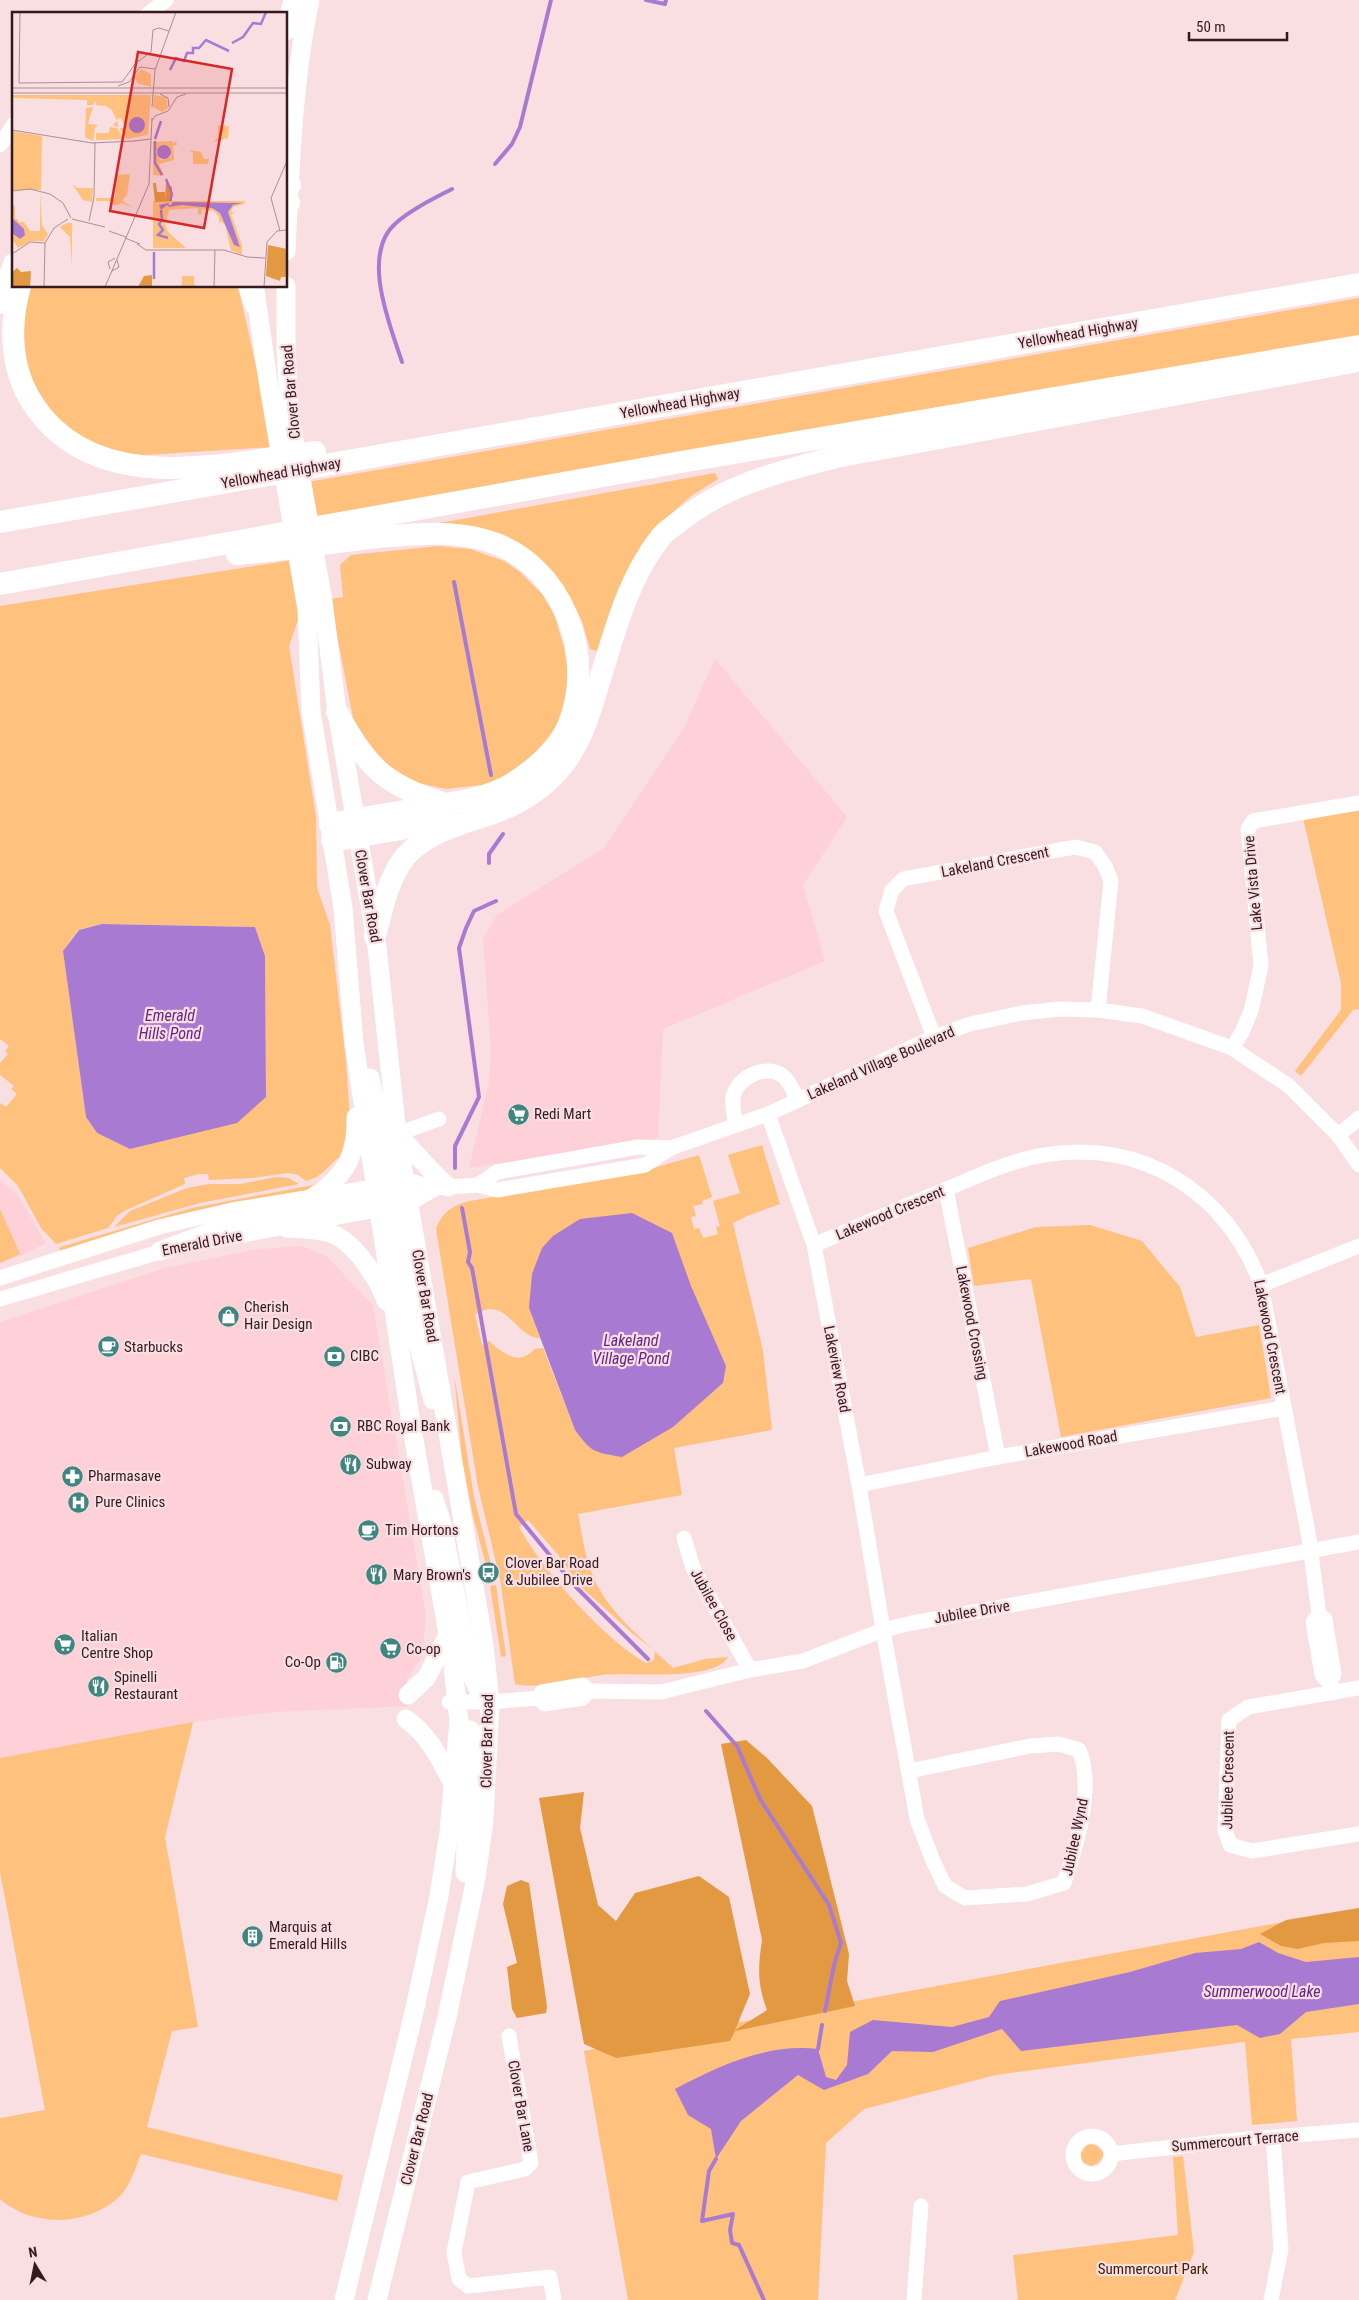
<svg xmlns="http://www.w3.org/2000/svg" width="1359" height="2300" viewBox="0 0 1359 2300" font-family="'Roboto Condensed',sans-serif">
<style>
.built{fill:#fed0d7}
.green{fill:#ffc17e;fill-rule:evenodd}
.forest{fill:#e39941}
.water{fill:#a97ad2}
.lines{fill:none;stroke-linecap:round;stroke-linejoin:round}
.stream{stroke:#a97ad2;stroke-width:4}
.minor{stroke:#fff;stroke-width:15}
.major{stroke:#fff;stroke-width:19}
.highway{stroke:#fff;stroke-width:22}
.labels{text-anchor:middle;stroke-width:4.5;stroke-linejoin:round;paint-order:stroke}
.street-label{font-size:15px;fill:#321a1f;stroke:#f9dee2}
.poi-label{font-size:15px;fill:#321a1f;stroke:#f9dee2;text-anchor:start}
.park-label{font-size:15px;fill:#3e2100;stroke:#f9dee2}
.water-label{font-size:16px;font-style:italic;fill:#62248c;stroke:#f9dee2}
.inset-river{fill:none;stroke:#a97ad2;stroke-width:2.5}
.inset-road{fill:none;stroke:#a99094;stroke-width:1}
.view{fill:#d62828;fill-opacity:0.15;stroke:#d62828;stroke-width:2.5}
.inset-edge{fill:none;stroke:#321a1f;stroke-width:2.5}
</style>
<rect width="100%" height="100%" fill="#f9dee2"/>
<g class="built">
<polygon points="715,659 847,817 803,885 825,961 663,1029 658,1138 469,1168 489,1082 491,1048 483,939 497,915 604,848 684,728"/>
<polygon points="0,1180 18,1196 46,1243 20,1256 0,1263"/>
<polygon points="302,1246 325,1255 373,1305 426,1616 422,1657 407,1679 409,1706 273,1712 193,1722 0,1758 0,1322 162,1269 251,1250"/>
</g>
<g class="green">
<polygon points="29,286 238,286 274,447 128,456 112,452 68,431 51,411 37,389 25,364 21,306"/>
<polygon points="1359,298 1359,336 313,517 308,482"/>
<polygon points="715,473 718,479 691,496 664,520 600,652 590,649 582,621 562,584 434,524"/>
<polygon points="438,546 470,549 504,561 520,572 542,594 554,614 564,647 567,666 567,697 553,739 536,758 490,784 446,789 409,781 387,768 355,728 330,599 343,597 340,565 351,555"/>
<path d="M293 560 303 615 298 620 289 646 316 817 317 888 330 925 346 1061 351 1136 342 1160 338 1158C326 1168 322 1177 306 1181L298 1175 288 1173 253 1178 209 1180 208 1174H198L184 1178 185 1184 124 1211 117 1216 108 1228 56 1244 41 1228 18 1186 0 1168V1103L6 1107 17 1094 11 1089 14 1086 0 1075V1063L8 1054 5 1051 9 1046 0 1039V606ZM102 924 255 927 265 956 266 1097 150 1144 131 1149 97 1133 86 1117 63 951 78 930Z"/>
<polygon points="1359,809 1359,1009 1353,1010 1301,1076 1295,1071 1341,1010 1341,983 1303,818"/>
<path d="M762 1145 780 1204 747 1216 733 1223 763 1351 772 1430 674 1448 682 1495 578 1514C582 1533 584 1552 591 1571 605 1611 643 1639 673 1668L705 1659 728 1657C715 1682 628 1672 602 1675 574 1678 544 1690 515 1684L500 1579 478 1487 436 1229C442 1212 453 1205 470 1201L643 1171 699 1155 712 1197 702 1201 703 1204 693 1206 696 1216 691 1217 694 1229 699 1228 703 1238 718 1234 716 1227 720 1226 713 1201 740 1193 728 1155ZM672 1233 723 1383 703 1400 575 1430 543 1348 534 1349C520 1367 502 1353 489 1341L482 1345 475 1314C480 1313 484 1309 490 1309 511 1309 520 1338 540 1338L529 1308ZM528 1520 559 1556 580 1586 633 1634 655 1651 654 1660 646 1663C603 1638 543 1571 519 1527Z"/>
<polygon points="338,1165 340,1168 323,1184 307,1191 187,1213 67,1249 59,1250 60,1247 192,1208 313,1185 329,1176"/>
<polygon points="276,1177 289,1178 299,1184 200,1203 114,1227 130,1211 187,1188 209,1184 240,1184"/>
<polygon points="0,1209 20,1254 0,1263"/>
<polygon points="1090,1225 1142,1241 1180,1287 1196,1337 1259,1325 1271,1398 1061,1437 1031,1279 974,1286 968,1248 1036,1227"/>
<polygon points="454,1374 474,1497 494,1576 488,1573 472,1512 462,1459"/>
<polygon points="496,1585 506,1656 504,1657 501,1656 490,1586"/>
<path d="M193 1722 165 1837 198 2027 172 2031 147 2127 343 2175 337 2201 141 2154C135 2169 130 2187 118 2198 85 2227 32 2227 0 2199V2118L45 2110 0 1872V1758Z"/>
<polygon points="1359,1908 1359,2032 1291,2039 1297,2121 1252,2125 1245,2042 996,2075 864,2109 826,2143 818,2300 628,2300 584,2051"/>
<polygon points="1091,2144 1097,2146 1105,2154 1098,2163 1091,2166 1082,2162 1081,2153 1086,2146"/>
<polygon points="1183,2156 1194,2252 1175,2300 1018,2300 1013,2255 1178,2235 1173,2157"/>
</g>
<g class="forest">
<path d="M746 1740 767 1758 812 1806 849 1954 847 1981 855 2006 735 2031 730 2041 616 2058 584 2044 539 1798 584 1792 580 1828 598 1905 616 1921 635 1893 699 1876 729 1897 750 1994 735 2030 767 2010C757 1983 758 1967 762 1940L721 1744Z"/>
<polygon points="521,1880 529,1883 547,2006 546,2013 517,2018 512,2009 507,1967 517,1963 503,1904 507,1886"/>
<polygon points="1359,1908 1359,1941 1324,1943 1298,1949 1281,1946 1260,1934 1286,1920"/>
</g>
<g class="water">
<polygon points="102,924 255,927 265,956 266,1097 237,1123 130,1149 97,1133 86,1117 63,951 79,930"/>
<path d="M632 1213 672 1233 691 1286 726 1366 723 1383 673 1427 622 1457C594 1452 592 1453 575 1430L529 1308 532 1274 542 1248 553 1236 580 1219Z"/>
<path d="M1259 1942 1278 1953 1306 1962 1359 1957V2004L1306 2012 1280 2034 1260 2038 1237 2025 1021 2051 1002 2029 933 2052 892 2051 868 2074 824 2090 798 2075 741 2121 716 2159 711 2129 688 2115 675 2089C718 2066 767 2043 818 2049L826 2077 836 2080 847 2065 850 2032 873 2020 952 2027 989 2017 1000 2001 1130 1972 1195 1953 1241 1949Z"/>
</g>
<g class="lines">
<g class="stream">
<polyline points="646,0 665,4 666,0"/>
<polyline points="495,164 512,144 520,127 551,0"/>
<path d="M402 362C390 325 360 254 396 223 412 209 433 199 452 189"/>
<polyline points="454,582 491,775"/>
<polyline points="489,863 489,854 503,834"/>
<polyline points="455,1168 455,1146 479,1097 459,948 466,928 474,911 496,901"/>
<polyline points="462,1208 470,1252 468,1262 472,1268 516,1514 575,1586 648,1659"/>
<polyline points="706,1711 737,1746 760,1799 829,1905 841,1943 834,1965 825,2011"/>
<polyline points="818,2049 822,2025"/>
<polyline points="716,2159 709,2171 702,2221 733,2214 730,2230 732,2243 739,2245 764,2300"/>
</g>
<g class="minor">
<polyline points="148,14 166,0"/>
<polyline points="0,145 14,124"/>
<polyline points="934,1037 886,911 892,890 903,879 1075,847 1095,852 1105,866 1111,881 1098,1010"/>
<polyline points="1232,1048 1241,1034 1251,1011 1261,966 1248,829 1253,821 1359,803"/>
<path d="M768 1114 814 1245 859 1485 883 1630 917 1819 933 1861 945 1886 965 1898 1027 1894 1064 1883C1076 1847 1095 1787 1079 1750L1059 1744 1030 1746 909 1771"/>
<path d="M735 1125C735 1117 732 1107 733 1098 736 1077 768 1062 784 1077 790 1082 794 1093 798 1100"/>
<polyline points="397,1134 439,1119"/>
<polyline points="1338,1135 1359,1118"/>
<polyline points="478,1185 497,1172 638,1147 671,1148"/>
<polyline points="946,1189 998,1457"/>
<polyline points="195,1244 409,1204 436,1188"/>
<path d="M814 1245C859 1226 903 1207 947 1189 977 1176 1012 1160 1044 1155 1142 1138 1228 1193 1261 1285L1309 1538 1319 1615 1325 1619 1334 1674 1330 1684 1332 1693"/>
<polyline points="0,1278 159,1227 232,1210 404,1182 414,1182 436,1188 478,1185 497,1190 645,1165 671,1148 768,1114 934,1037 970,1024 1022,1013 1059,1009 1098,1010 1142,1016 1232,1048 1289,1086 1338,1135 1359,1165"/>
<polyline points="1261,1285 1359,1246"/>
<polyline points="0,1299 170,1249"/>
<polyline points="859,1485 998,1457 1284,1408"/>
<polyline points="684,1538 693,1568 750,1670"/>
<polyline points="1319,1615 1313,1622 1322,1675 1330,1684"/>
<polyline points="1359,1688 1248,1707 1229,1720 1225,1829 1230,1845 1252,1851 1359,1834"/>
<polyline points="589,1691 661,1692 750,1670 803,1661 883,1630 912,1623 1359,1542"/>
<polyline points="539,1698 542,1692 583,1685 589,1691"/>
<polyline points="539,1698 544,1704 583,1698 589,1691"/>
<polyline points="449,1702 490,1702 539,1698"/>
<polyline points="509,2036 531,2163 525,2169 468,2182 454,2252 459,2279 468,2286 550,2277 554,2300"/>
<circle cx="1092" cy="2155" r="19"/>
<polyline points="1111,2154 1237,2140 1359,2130"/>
<polyline points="914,2300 921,2206"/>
<polyline points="1271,2300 1281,2249 1273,2137"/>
</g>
<g class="major">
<polyline points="286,29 293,0"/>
<path d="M286 251C290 169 293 80 310 0"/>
<polyline points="286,286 286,352 290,417 323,601 337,712 377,947 397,1134 484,1645 490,1702 484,1821 476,1878 447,2017 377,2300"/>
<polyline points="255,290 268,381 307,610 311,711 343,908 354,1043 411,1423 452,1657 459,1721 449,1832 439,1896 415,2008 344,2300"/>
<polyline points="370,1078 392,1183 394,1192 402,1200"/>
<path d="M397 1134C414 1151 429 1170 448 1187"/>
<path d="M312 1198C345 1177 357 1156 356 1117"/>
<polyline points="390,1200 405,1293 433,1400"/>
<path d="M287 1228C300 1229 314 1229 326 1232 352 1237 378 1278 386 1301"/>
<polyline points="160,1251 219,1229 251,1220 388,1195"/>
<polyline points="434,1499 442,1524 470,1670 480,1694 490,1702"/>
<polyline points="408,1695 427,1677 448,1635"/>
<path d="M406 1719C430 1736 440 1760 454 1785"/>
<polyline points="465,1873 470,1730"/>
</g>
<g class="highway">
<polyline points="286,29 286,28"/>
<polyline points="286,185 290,185"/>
<polyline points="286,203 289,203"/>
<path d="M20 286C9 325 10 369 33 404 95 498 222 464 315 452"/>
<polyline points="249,286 255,304"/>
<polyline points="0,303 14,264"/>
<polyline points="0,522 1359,284"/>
<path d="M237 554C284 550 332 542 379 537 416 534 452 530 488 541 563 564 597 656 568 726 558 749 534 770 513 783 488 799 452 803 423 808 392 813 361 818 330 824"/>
<polyline points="0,584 681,462 1359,346"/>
<path d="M337 712C365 765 385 786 443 803"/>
<polyline points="332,841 447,821"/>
<path d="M375 936C382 911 386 886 400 864 422 830 467 824 501 810 522 802 542 788 557 772 583 744 592 705 603 669 617 624 630 576 660 538 665 531 674 526 680 521 727 484 779 472 836 457L1353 362"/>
</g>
</g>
<defs>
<symbol id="supermarket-disc" viewBox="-11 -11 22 22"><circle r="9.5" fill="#3f8680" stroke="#f9dee2"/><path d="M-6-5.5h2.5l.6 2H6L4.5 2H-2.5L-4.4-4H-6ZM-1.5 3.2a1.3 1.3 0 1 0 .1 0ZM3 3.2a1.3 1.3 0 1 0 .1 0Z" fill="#fff"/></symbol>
<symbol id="shop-disc" viewBox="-11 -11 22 22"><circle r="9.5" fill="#3f8680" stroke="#f9dee2"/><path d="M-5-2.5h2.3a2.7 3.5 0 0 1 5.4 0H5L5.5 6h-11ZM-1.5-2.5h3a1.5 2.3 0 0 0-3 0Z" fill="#fff"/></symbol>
<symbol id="cafe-disc" viewBox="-11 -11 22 22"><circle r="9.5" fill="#3f8680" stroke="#f9dee2"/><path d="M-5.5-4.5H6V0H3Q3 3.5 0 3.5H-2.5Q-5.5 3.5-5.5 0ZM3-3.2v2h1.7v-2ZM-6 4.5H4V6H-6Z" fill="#fff"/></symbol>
<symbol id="bank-disc" viewBox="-11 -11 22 22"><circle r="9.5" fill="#3f8680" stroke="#f9dee2"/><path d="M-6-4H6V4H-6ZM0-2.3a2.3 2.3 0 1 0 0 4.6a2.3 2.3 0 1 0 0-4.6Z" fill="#fff"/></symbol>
<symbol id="restaurant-disc" viewBox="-11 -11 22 22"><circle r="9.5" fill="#3f8680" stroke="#f9dee2"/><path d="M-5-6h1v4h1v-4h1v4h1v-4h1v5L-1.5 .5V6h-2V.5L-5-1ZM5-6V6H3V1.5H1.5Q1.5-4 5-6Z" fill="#fff"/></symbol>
<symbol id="pharmacy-disc" viewBox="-11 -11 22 22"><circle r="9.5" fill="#3f8680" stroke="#f9dee2"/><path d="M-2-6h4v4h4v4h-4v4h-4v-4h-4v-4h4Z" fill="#fff"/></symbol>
<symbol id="hospital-disc" viewBox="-11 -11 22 22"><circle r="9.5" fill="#3f8680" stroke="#f9dee2"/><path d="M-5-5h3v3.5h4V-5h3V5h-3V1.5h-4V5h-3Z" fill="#fff"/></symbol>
<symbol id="bus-disc" viewBox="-11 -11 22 22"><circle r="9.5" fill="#3f8680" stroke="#f9dee2"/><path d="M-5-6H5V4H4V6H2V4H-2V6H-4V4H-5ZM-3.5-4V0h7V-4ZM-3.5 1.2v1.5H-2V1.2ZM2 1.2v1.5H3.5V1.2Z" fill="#fff"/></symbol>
<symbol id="fuel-disc" viewBox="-11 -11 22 22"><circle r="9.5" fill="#3f8680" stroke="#f9dee2"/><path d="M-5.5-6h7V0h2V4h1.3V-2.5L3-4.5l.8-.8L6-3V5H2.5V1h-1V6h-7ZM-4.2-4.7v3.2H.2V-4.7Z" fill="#fff"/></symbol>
<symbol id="building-disc" viewBox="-11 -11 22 22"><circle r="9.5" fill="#3f8680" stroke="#f9dee2"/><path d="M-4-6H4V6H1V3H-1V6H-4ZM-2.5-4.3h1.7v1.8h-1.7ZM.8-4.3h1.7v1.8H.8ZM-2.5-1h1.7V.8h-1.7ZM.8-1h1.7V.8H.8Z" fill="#fff"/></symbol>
</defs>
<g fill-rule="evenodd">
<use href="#supermarket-disc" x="506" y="1102" width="25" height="25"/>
<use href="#shop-disc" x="216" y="1304" width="25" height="25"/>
<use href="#cafe-disc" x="96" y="1334" width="25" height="25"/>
<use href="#bank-disc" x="322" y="1344" width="25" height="25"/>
<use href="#bank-disc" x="328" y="1414" width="25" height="25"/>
<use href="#restaurant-disc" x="338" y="1452" width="25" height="25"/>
<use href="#pharmacy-disc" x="60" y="1464" width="25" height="25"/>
<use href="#hospital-disc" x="66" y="1490" width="25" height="25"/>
<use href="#cafe-disc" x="356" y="1518" width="25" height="25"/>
<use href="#bus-disc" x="476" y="1560" width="25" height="25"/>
<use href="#restaurant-disc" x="364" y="1562" width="25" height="25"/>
<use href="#supermarket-disc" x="52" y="1632" width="25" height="25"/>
<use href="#supermarket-disc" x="378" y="1636" width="25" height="25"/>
<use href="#fuel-disc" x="324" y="1650" width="25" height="25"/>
<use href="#restaurant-disc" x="86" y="1674" width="25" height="25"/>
<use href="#building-disc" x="240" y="1924" width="25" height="25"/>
</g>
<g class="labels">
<g class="street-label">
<text transform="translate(1078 333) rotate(-10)" y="5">Yellowhead Highway</text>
<text transform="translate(291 392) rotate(-95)" y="5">Clover Bar Road</text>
<text transform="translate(680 403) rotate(-10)" y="5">Yellowhead Highway</text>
<text transform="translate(281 473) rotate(-10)" y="5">Yellowhead Highway</text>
<text transform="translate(995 862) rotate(-11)" y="5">Lakeland Crescent</text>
<text transform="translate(1253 883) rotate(-95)" y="5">Lake Vista Drive</text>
<text transform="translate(368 896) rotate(80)" y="5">Clover Bar Road</text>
<text transform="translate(881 1063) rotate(-24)" y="5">Lakeland Village Boulevard</text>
<text transform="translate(890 1213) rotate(-23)" y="5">Lakewood Crescent</text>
<text transform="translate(202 1243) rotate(-11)" y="5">Emerald Drive</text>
<text transform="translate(425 1296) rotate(80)" y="5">Clover Bar Road</text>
<text transform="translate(972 1323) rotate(79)" y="5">Lakewood Crossing</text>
<text transform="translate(1270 1337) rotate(79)" y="5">Lakewood Crescent</text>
<text transform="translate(837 1369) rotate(79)" y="5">Lakeview Road</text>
<text transform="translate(1071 1444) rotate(-10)" y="5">Lakewood Road</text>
<text transform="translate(714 1605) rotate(61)" y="5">Jubilee Close</text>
<text transform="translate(972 1612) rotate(-10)" y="5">Jubilee Drive</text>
<text transform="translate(487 1741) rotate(-89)" y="5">Clover Bar Road</text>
<text transform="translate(1228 1780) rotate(-89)" y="5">Jubilee Crescent</text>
<text transform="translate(1075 1837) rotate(-78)" y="5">Jubilee Wynd</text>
<text transform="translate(521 2106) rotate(80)" y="5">Clover Bar Lane</text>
<text transform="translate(417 2139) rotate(-76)" y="5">Clover Bar Road</text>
<text transform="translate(1235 2141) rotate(-5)" y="5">Summercourt Terrace</text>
</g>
<g class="poi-label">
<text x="534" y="1119">Redi Mart</text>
<text x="244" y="1312">Cherish<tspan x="244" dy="17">Hair Design</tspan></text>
<text x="124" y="1352">Starbucks</text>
<text x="350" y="1361">CIBC</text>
<text x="357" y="1431">RBC Royal Bank</text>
<text x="366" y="1469">Subway</text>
<text x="88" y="1481">Pharmasave</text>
<text x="95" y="1507">Pure Clinics</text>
<text x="385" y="1535">Tim Hortons</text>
<text x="505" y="1568">Clover Bar Road<tspan x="505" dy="17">&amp; Jubilee Drive</tspan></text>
<text x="393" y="1580">Mary Brown's</text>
<text x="81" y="1641">Italian<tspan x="81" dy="17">Centre Shop</tspan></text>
<text x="406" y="1654">Co-op</text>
<text x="321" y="1667" text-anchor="end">Co-Op</text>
<text x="114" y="1682">Spinelli<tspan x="114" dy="17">Restaurant</tspan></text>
<text x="269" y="1932">Marquis at<tspan x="269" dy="17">Emerald Hills</tspan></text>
</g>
<g class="park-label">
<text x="1153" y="2274">Summercourt Park</text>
</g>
<g class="water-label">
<text x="170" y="1021">Emerald<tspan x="170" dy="18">Hills Pond</tspan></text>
<text x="631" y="1346">Lakeland<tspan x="631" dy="18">Village Pond</tspan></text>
<text x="1262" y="1997">Summerwood Lake</text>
</g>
</g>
<g transform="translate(12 12)">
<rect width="275" height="275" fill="#f9dee2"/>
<path d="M129 57 139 62V75L125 71 123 64ZM0 83H139L136 123 115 127 107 116H113L109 106 105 107 106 115 101 113 105 109 100 98 94 94 84 93 83 89 81 93H75V88L0 86ZM142 83 154 85 156 96 150 100 141 95ZM81 95 76 112 86 113 83 116 81 129 73 125 74 96ZM206 113 217 114 216 126 202 130 206 125ZM98 115 105 116 112 127 84 128V121H97ZM0 119 30 124 29 178H0ZM160 129 161 132 164 129 165 133 161 134 162 148 147 152 152 164H156H152L141 163V130ZM157 134 159 145 149 148 142 137 147 139V135ZM177 138 189 140 192 147H197L196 152H181V141ZM118 162 115 183 110 189 122 196 109 191 103 194 98 189H84V186H103V163ZM60 172 65 176H81L80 190 71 188ZM28 180 30 213 36 222 32 229H19L6 236 0 227V194H3V205L7 210H12L18 219H28ZM141 189H233L232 192 221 195 219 200 224 201 219 202 230 233V243L219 238 213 213 208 209 207 215V205L202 199 190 197 189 203 186 202V196L157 198 153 212 156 220 174 236H141ZM55 211H60V254L58 225 48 215ZM170 264H182V273L187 275H170Z" fill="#ffc17e" fill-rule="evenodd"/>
<path d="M154 170 160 175V189L143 190 141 171H144L145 180H153V189ZM256 233 275 237V265H269L268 269 254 264ZM5 256 9 260 19 259 18 275H0V260ZM140 263V275H126L132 264Z" fill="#e39941"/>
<path d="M117 113a8 8 0 1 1 16 0a8 8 0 1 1-16 0ZM145 140a7 7 0 1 1 14 0a7 7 0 1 1-14 0ZM161 190 230 191 221 193 216 200 228 235 222 233 208 201 200 196 170 193 157 195 155 193 149 198 147 193 156 191 158 194ZM0 201V206L12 217 13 223 8 227 0 221Z" fill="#a97ad2"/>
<path class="inset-river" d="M220 31 231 25 241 11 249 12 254 0M158 58 164 46 172 49 175 41H181V36H187L194 28 217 39M143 127 149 109M143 129V151L150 163M154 167 160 182 158 189M149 198 150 208 147 212 151 218 146 223 156 226M142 267V240"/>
<path class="inset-road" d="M8 0 7 71 110 70 124 51 139 40 141 18 147 16 157 19M106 74 117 70 128 55 143 57M0 76H275M0 81H275M148 82 156 86 157 95M140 95 143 58 164 0M140 109 143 104 156 99 165 85 174 82M0 118 80 131 123 129M122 129 139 127M0 179 18 177 38 182 51 191 59 206M60 207 93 215M77 209 82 185 83 130M97 219 114 225M268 219 259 186 275 149M113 226 128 232M125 232 134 238H212L235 245 253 246M0 242 18 230 33 231M98 257 96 250 103 246M100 259 107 255 105 248M32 275 33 231 42 216 56 207M93 275 137 172 140 106M202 275 203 238M252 275 255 230 265 219 275 218"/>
<path class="view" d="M126 40 220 57 192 216 98 199Z"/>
<rect width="275" height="275" class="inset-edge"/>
</g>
<g transform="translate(35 2265) rotate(350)" stroke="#f9dee2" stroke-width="4" paint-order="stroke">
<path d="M0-4L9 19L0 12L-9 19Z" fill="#321a1f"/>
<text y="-8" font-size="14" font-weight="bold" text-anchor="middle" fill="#321a1f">N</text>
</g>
<path d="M1189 32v8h98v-8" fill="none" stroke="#321a1f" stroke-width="2.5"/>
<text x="1196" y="32" font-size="15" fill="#321a1f" stroke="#f9dee2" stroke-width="4" paint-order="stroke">50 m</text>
</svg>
